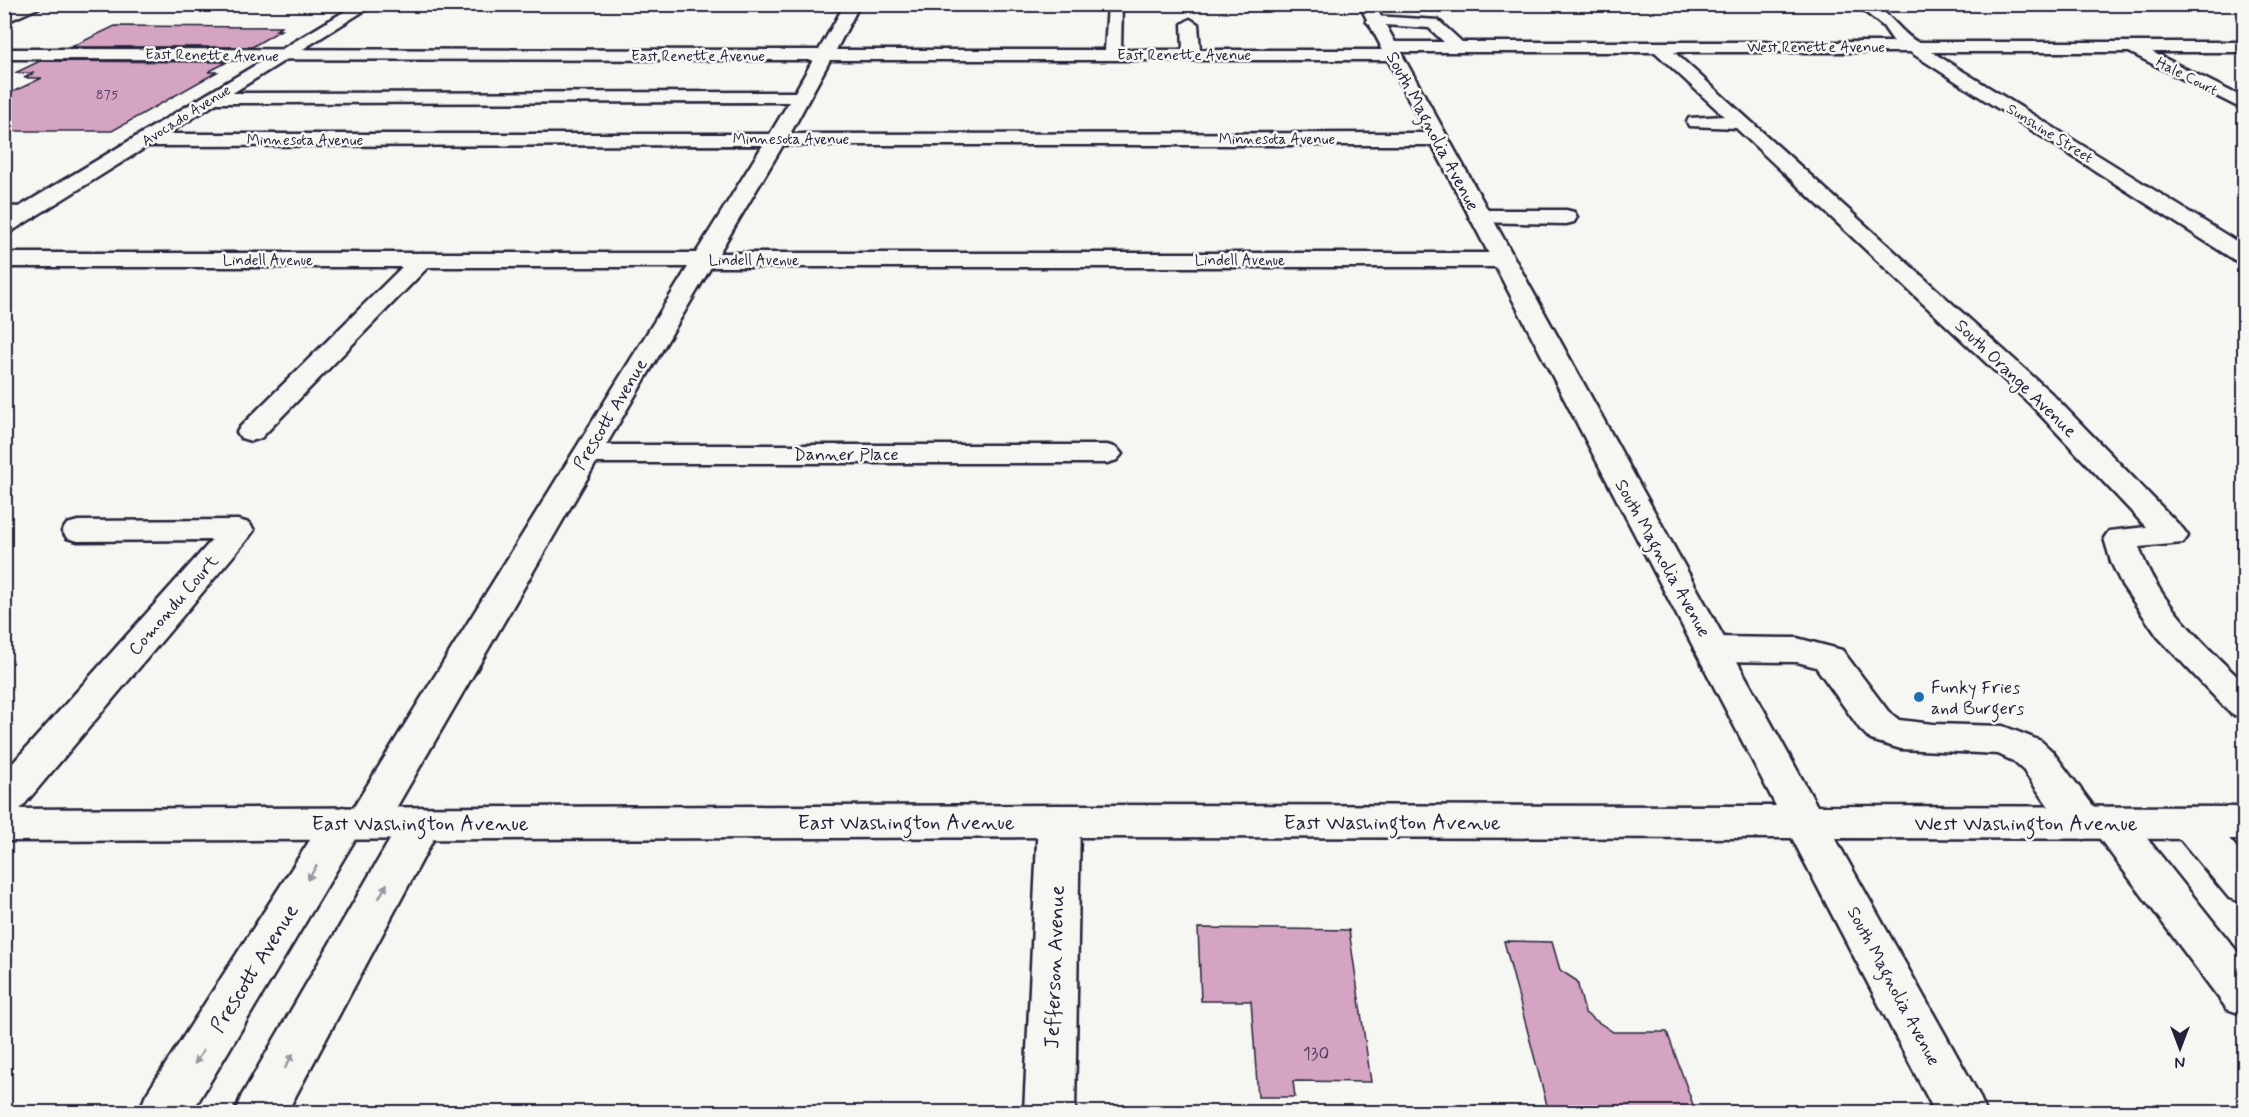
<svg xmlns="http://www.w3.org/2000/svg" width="2249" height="1117" viewBox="0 0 2249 1117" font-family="Mynerve,sans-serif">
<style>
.building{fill:#d5a4c3;stroke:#22223b;stroke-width:1.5}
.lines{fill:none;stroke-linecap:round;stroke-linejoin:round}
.minor-casing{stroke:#22223b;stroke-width:5}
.major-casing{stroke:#22223b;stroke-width:5}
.minor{fill:#f6f6f2;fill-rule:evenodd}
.major{fill:#f6f6f2;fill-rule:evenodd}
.oneway{fill:#9797a0}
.poi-dot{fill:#1f6fb2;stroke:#f6f6f2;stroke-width:2}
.labels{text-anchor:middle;stroke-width:5;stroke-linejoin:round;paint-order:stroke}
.far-number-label{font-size:14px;fill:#4f425d}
.far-street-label{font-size:15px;fill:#22223b;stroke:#f6f6f2}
.street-label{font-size:18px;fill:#22223b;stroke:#f6f6f2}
.poi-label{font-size:18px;fill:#22223b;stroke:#f6f6f2;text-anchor:start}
.near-number-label{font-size:18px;fill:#4f425d}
.near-street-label{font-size:21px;fill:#22223b;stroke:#f6f6f2}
</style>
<rect width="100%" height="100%" fill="#f6f6f2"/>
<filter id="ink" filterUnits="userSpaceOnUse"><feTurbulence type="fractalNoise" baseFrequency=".0167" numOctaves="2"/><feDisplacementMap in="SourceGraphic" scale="12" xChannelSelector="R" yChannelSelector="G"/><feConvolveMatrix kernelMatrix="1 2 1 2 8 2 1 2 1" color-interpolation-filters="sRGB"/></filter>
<g filter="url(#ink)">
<g class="building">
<polygon points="115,26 281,27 276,30 281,30 252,47 71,47"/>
<polygon points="40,61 227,62 208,72 217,72 112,131 4,131 4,96 42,78 24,78 34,73 15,73"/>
<polygon points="1198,928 1349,930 1371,1082 1293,1081 1295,1097 1258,1097 1251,1001 1201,1001"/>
<polygon points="1504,941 1552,942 1560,970 1577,981 1585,1013 1613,1032 1667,1032 1696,1113 1549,1113"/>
</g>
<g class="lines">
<defs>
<g id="minor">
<polygon points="26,4 47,4 4,23 4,13"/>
<path d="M845 4H860L836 50H1105L1108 4H1122L1121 50H1183L1182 24 1190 19 1198 24 1200 50H1382L1380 47 1382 44 1388 42H1444L1429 28 1369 24 1366 21 1369 18 1374 16 1438 20 1462 42H1894L1883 26 1855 4C1890 4 1891 26 1917 42H2244V52H2152L2244 98V110L2129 52H1932L2244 246V263L2236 261 1910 52H1674L2050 392 2183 529 2188 536 2183 543 2139 547C2158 603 2203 643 2244 683V718L2231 714 2158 637 2122 585 2111 562 2104 538 2109 531 2146 527 2030 404 1736 128 1689 126 1687 122 1689 118 1724 116 1655 52H1398L1400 55 1398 59 1392 60H830L790 134 1436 133 1443 135 1446 139 1443 143 1436 145H783L719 253H1503L1511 255 1515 260 1511 265 1503 267H711L606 445H1107L1117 448 1122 454 1117 460 1107 463H596L381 834 366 839 357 836 192 1112H139L146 1095 328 812 343 807 352 810 688 267H428L261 438 251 441 241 438 237 432 241 426 402 267H4V253H696L763 145 146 146 139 144 136 140 139 136 146 134H770L789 102 215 103 209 102 206 98 209 94 215 93 795 92 813 60 4 59V49L819 50Z"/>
<polygon points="4,206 34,208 37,213 34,218 4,220"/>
<polygon points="1480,210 1566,210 1574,212 1577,217 1574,222 1566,224 1472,222 1469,217 1472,212"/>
<polygon points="238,520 249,523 254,530 249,537 18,812 4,816 4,773 212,540 78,541 67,538 62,531 67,524 78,521"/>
<polygon points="1712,637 1797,638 1842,650 1888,711 1899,720 1933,724 2003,726 2041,741 2052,751 2097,811 2111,807 2126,812 2244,960 2244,1015 2227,1009 2097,835 2083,839 2068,834 2024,771 2013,761 1998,754 1901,749 1871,740 1860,729 1816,667 1797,662 1712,661 1699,657 1694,649 1699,641"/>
<polygon points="1059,805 1074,810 1080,821 1075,1112 1024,1112 1038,821 1044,810"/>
<polygon points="421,807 436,812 442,823 287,1112 235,1112 242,1095 406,812"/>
<polygon points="2191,807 2206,812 2244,856 2244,903 2229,898 2176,834 2170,823 2176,812"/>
</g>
<g id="major">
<polygon points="357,4 375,4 12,231 4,233 4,216"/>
<polygon points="1359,4 1374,4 1817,806 2244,807 2244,839 1835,838 1979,1095 1986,1112 1935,1112 1792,838 1059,837 4,841 4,809 1059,805 1776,806"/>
</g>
</defs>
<use href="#minor" class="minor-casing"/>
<use href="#major" class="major-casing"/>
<use href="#minor" class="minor"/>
<use href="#major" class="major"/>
</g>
<defs><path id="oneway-solid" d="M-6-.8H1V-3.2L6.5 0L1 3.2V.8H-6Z" transform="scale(1.5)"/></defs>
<g class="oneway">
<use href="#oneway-solid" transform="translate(312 873) rotate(122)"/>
<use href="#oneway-solid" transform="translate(383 891) rotate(-61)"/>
<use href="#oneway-solid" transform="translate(199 1057) rotate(122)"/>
<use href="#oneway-solid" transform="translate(289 1061) rotate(-61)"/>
</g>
</g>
<circle class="poi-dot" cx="1919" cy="697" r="6"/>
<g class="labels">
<g class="far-number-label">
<text x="107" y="99">875</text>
</g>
<g class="far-street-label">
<text x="1816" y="52">West Renette Avenue</text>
<text transform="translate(212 55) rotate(1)" y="5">East Renette Avenue</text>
<text x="1184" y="60">East Renette Avenue</text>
<text x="698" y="61">East Renette Avenue</text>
<text transform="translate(2187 76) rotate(27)" y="5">Hale Court</text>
<text transform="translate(186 115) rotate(-32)" y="5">Avocado Avenue</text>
<text transform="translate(2050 133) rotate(32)" y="5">Sunshine Street</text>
<text x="791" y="144">Minnesota Avenue</text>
<text x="1277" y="144">Minnesota Avenue</text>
<text x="305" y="145">Minnesota Avenue</text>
<text x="268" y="265">Lindell Avenue</text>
<text x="754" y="265">Lindell Avenue</text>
<text x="1240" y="265">Lindell Avenue</text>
</g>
<g class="street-label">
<text transform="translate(1433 131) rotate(62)" y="6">South Magnolia Avenue</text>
<text transform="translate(2016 378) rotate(44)" y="6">South Orange Avenue</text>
<text transform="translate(610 414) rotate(-59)" y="6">Prescott Avenue</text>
<text x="846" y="460">Danner Place</text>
<text transform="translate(1663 558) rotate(61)" y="6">South Magnolia Avenue</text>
<text transform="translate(173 605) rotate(-49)" y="6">Comondu Court</text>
<text transform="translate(1894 986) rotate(62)" y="6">South Magnolia Avenue</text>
</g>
<g class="poi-label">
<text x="1931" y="693">Funky Fries<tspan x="1931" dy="21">and Burgers</tspan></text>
</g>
<g class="near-number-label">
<text x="1316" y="1059">130</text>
</g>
<g class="near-street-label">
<text x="906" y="829">East Washington Avenue</text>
<text x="1392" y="829">East Washington Avenue</text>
<text x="420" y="830">East Washington Avenue</text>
<text x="2026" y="830">West Washington Avenue</text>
<text transform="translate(1054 967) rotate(-88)" y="7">Jefferson Avenue</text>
<text transform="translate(254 968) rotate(-58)" y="7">Prescott Avenue</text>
</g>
</g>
<rect width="2249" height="1117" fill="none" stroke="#f6f6f2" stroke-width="24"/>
<rect x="12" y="12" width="2225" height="1093" fill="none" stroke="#22223b" stroke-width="2" filter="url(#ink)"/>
<g transform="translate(2180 1048) rotate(180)" stroke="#f6f6f2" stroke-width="4.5" paint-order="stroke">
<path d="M0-4.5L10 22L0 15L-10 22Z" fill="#22223b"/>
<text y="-9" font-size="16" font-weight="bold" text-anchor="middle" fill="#22223b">N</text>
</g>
</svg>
